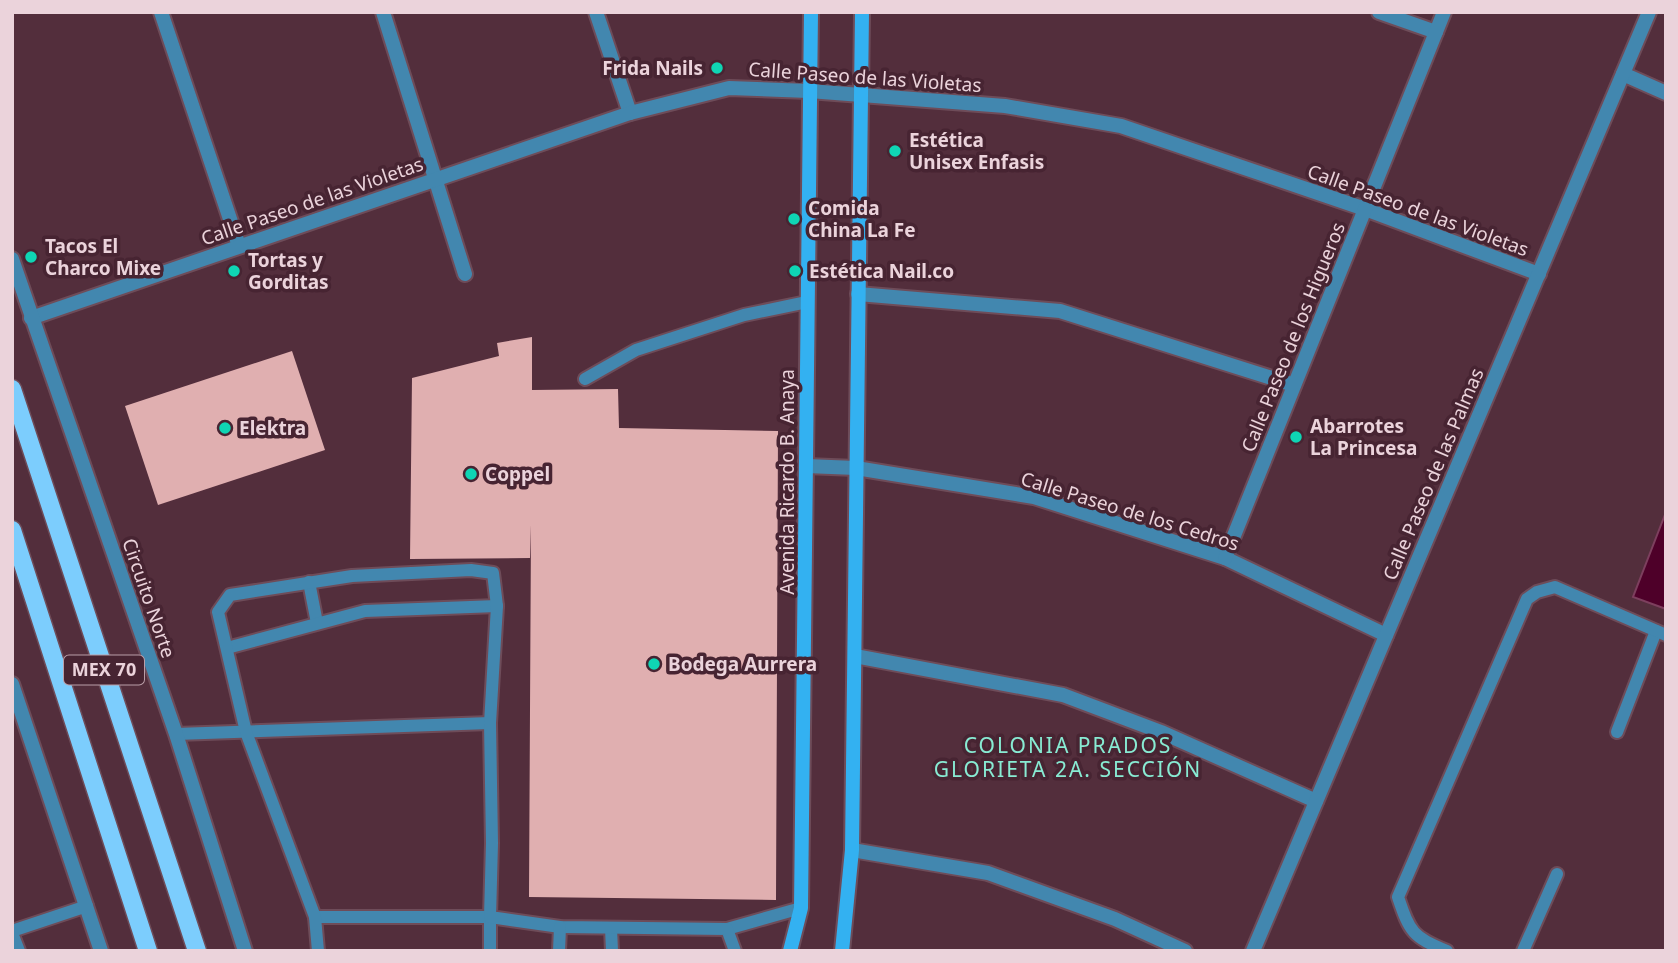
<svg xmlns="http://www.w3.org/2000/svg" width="1678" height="963" viewBox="0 0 1678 963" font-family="'Noto Sans',sans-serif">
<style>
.water{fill:#4e0029;stroke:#7d3f5e;stroke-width:2}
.building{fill:#e0afb0}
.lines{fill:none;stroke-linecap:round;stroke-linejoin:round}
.service-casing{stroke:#6e4c59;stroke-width:16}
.minor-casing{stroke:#6e4c59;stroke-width:18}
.tertiary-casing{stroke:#6e4c59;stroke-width:18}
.secondary-casing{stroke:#6e4c59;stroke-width:18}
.primary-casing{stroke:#6e4c59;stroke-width:21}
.service{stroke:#4287af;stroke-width:12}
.minor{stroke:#4287af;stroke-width:14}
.tertiary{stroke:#4287af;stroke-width:14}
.secondary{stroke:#33b1f1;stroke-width:14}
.primary{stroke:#7ccdfd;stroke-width:18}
.poi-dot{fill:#0fd5b4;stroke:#472432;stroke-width:2.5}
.labels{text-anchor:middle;stroke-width:7;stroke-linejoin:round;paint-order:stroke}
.shield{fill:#472432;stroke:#ba9ea8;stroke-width:2}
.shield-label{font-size:18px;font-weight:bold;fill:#ebd3db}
.poi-label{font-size:19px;font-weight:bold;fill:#ebd3db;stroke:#472432;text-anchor:start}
.street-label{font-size:19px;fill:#ebd3db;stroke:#472432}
.neighbourhood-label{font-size:21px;letter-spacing:2px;fill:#88ebd3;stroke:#472432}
</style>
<rect width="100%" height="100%" fill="#532e3c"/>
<polygon class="water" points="1666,512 1666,609 1633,597"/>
<g class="building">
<polygon points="532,337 532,390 618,389 619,428 778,431 776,900 529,897 531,525 530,558 410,559 412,378 499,356 497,343"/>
<polygon points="292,351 325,450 158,505 125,406"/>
</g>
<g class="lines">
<defs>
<g id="service">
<polyline points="585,379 636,350 744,315 807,302"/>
<polyline points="309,582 317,623"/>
<polyline points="227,648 365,611 497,606"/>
<polyline points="1617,732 1656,631"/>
<polyline points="176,734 490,723"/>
<polyline points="315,917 490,917 490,951"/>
<polyline points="611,928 612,951"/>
<polyline points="727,929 801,908"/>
<polyline points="12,931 87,906"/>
<polyline points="12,933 19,951"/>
<polyline points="318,951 315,917 246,732 218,612 230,595 352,576 471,570 493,573 497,606 490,723 492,843 490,917 560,927 727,929 735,951"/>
<polyline points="559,951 560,927"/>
<path d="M1447 951C1413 937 1410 933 1398 897L1527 599 1537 592 1555 587 1666 635"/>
<polyline points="1523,951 1557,874"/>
</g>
<g id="minor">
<polyline points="161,12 239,246"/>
<polyline points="383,12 465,274"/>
<polyline points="596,12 630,113"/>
<polyline points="1379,12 1436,32"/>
<polyline points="1623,74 1666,93"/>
<polyline points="858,294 1060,311 1294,385"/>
<polyline points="31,318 630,113 729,88 809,91 1005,106 1121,126 1365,209 1539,274"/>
<polyline points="806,466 856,468 1034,497 1225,558 1386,635"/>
<polyline points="1225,558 1444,12"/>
<polyline points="855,656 1063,695 1161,732 1316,801"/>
<polyline points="852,850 988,873 1115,919 1185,951"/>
<polyline points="1253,951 1649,12"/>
</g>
<g id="tertiary">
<polyline points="12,259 176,734 245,951"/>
<polyline points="12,684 101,951"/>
</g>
<g id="secondary">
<polyline points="790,951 801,908 811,12"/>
<polyline points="842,951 852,850 862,12"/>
</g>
<g id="primary">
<polyline points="12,389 197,951"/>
<polyline points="12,530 148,951"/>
</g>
</defs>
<use href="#service" class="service-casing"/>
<use href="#minor" class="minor-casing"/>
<use href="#tertiary" class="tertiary-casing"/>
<use href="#secondary" class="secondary-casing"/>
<use href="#primary" class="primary-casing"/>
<use href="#service" class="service"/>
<use href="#minor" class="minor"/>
<use href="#tertiary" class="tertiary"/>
<use href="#secondary" class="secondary"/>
<use href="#primary" class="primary"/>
</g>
<g class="poi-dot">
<circle cx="717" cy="68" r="7"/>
<circle cx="895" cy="151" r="7"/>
<circle cx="794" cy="219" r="7"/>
<circle cx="31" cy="257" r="7"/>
<circle cx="234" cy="271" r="7"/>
<circle cx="795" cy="271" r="7"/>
<circle cx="225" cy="428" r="7"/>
<circle cx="1296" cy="437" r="7"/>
<circle cx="471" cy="474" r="7"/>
<circle cx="654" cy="664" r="7"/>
</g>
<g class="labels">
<rect class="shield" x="64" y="655.5" width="80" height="29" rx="5"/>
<g class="shield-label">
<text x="104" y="676">MEX 70</text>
</g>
<g class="poi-label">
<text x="703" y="75" text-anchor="end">Frida Nails</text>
<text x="909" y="147">Estética<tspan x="909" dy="22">Unisex Enfasis</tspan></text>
<text x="808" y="215">Comida<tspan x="808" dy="22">China La Fe</tspan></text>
<text x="45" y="253">Tacos El<tspan x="45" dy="22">Charco Mixe</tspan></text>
<text x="248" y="267">Tortas y<tspan x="248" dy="22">Gorditas</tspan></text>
<text x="809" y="278">Estética Nail.co</text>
<text x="1310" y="433">Abarrotes<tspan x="1310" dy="22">La Princesa</tspan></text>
<text x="239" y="435">Elektra</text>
<text x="485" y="481">Coppel</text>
<text x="668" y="671">Bodega Aurrera</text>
</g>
<g class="street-label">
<text transform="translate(865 77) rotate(4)" y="7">Calle Paseo de las Violetas</text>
<text transform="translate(312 201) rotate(-19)" y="7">Calle Paseo de las Violetas</text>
<text transform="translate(1418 210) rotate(20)" y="7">Calle Paseo de las Violetas</text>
<text transform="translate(1293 337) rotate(-68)" y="7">Calle Paseo de los Higueros</text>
<text transform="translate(1433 474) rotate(-67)" y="7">Calle Paseo de las Palmas</text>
<text transform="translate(787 482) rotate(-90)" y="7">Avenida Ricardo B. Anaya</text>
<text transform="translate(1130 511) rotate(17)" y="7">Calle Paseo de los Cedros</text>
<text transform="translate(149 598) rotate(71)" y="7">Circuito Norte</text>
</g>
<g class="neighbourhood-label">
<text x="1068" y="753">COLONIA PRADOS<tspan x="1068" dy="24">GLORIETA 2A. SECCIÓN</tspan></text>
</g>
</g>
<rect width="1678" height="963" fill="none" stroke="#ebd3db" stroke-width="28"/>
</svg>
